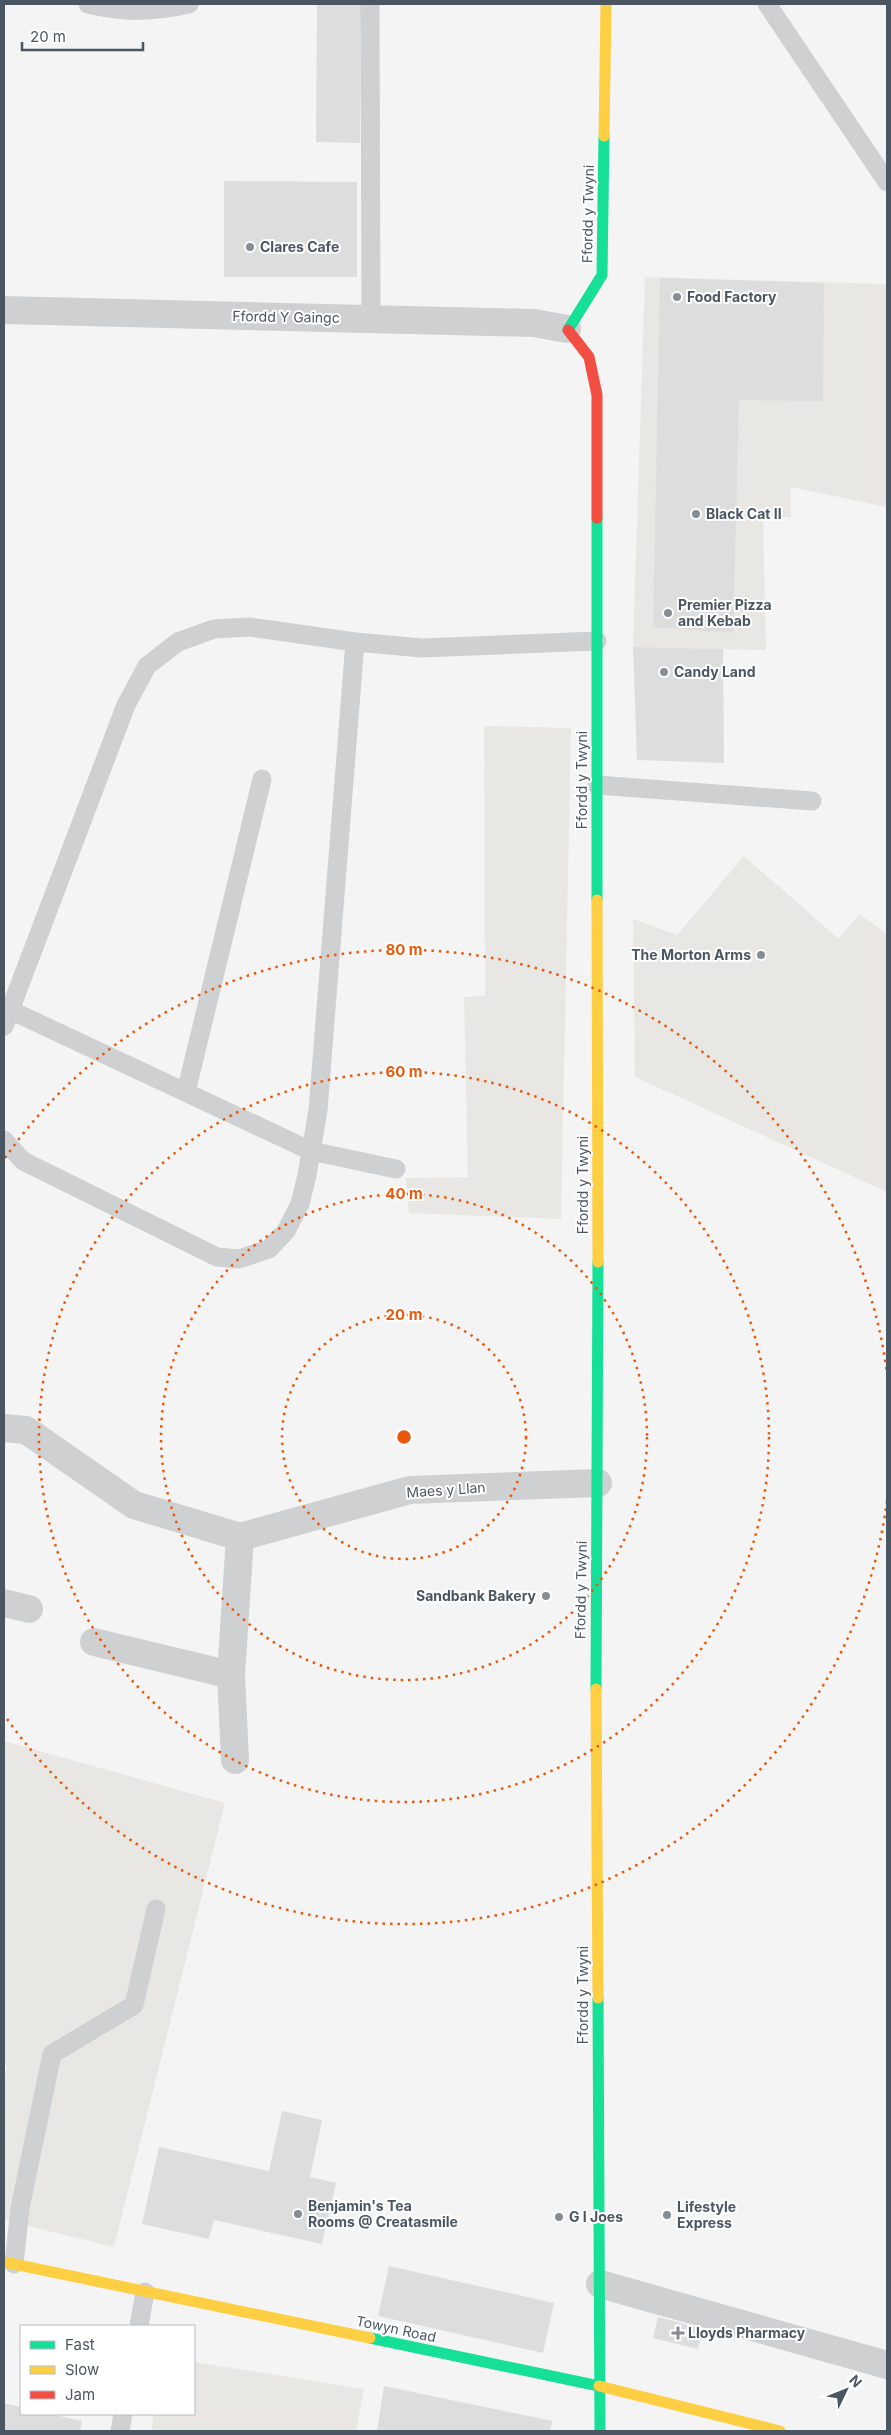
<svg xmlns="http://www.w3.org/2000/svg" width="891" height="2435" viewBox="0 0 891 2435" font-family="Inter,sans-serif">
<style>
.commercial{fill:#e8e7e3}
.building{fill:#ddddde}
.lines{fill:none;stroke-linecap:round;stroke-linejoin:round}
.lane{stroke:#ced0d2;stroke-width:19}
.street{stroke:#ced0d2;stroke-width:28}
.fast{stroke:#16e098;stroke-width:11}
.slow{stroke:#ffcf43;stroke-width:11}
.jam{stroke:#f24e42;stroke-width:11}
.ring{fill:none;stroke:#e8590c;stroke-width:2.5;stroke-dasharray:2.5 5}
.poi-dot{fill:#868d94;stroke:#fff;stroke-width:2}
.labels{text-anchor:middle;stroke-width:4;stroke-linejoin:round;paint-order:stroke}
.street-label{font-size:14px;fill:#4a5661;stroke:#fff}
.poi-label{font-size:14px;font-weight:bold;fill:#4a5661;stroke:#fff;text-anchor:start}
.centre{fill:#e8590c;stroke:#fff;stroke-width:2.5}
.ring-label{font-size:15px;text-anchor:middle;font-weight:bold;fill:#e8590c;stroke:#fff;stroke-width:4;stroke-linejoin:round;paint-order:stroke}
</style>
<rect width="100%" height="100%" fill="#f4f4f4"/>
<g class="commercial">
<polygon points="645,277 887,284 887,507 791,487 791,517 763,517 766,650 633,647"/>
<polygon points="484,726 571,728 561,1219 409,1213 406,1178 468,1177 464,997 485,996"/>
<polygon points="744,856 839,939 859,914 887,934 887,1192 635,1077 633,919 677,935"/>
<polygon points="4,1741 225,1803 114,2247 4,2220 4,2083 7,2066 4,2065"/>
<polygon points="194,2362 364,2389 356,2431 151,2431 154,2414 194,2414"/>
</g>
<g class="building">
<polygon points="317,4 361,4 360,143 316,142"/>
<polygon points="224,181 357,182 357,277 224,277"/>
<polygon points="660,278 824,283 823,401 739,400 733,633 653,627"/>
<polygon points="633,647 723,649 724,763 637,760"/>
<polygon points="282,2111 322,2120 310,2177 336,2183 322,2244 214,2220 209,2239 142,2224 159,2147 269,2171"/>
<polygon points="389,2266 554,2303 543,2353 378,2316"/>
<polygon points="658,2317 703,2329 698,2349 653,2338"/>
<polygon points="384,2386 552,2421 550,2431 377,2431"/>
<polygon points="4,2403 21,2407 21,2414 51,2414 82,2421 80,2431 4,2431"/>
</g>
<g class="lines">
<g class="lane">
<path d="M88 4C125 13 153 12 189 4"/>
<polyline points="370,4 371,319"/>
<polyline points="767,4 887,182"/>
<polyline points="597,785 812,801"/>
<polyline points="10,1010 311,1151 396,1169"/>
<polyline points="4,1026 126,705 147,666 178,642 214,629 249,627 355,642 422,648 597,641"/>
<polyline points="186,1092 262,779"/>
<polyline points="4,1140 23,1161 217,1257 239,1259 269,1249 286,1231 300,1204 307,1175 318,1110 355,642"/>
<polyline points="14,2264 20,2208 52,2054 134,2005 156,1909"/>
<polyline points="139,2326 145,2292"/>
<polyline points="120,2431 123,2414"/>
</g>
<g class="street">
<polyline points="4,310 534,323 567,329"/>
<polyline points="4,1428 26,1430 134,1505 240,1537 410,1490 598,1483"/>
<polyline points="4,1603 29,1609"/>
<polyline points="94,1642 231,1675"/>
<polyline points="235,1760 231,1675 240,1537"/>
<polyline points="600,2284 887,2365"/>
</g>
<g class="fast">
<polyline points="568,330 602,275 604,136"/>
<polyline points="597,518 597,900"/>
<polyline points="596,1689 598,1262"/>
<polyline points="598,1998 600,2431"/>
<polyline points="370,2338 599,2386"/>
</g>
<g class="slow">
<polyline points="604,136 606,4"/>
<polyline points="597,900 598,1262"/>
<polyline points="596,1689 598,1998"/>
<polyline points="4,2262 370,2338"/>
<polyline points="599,2386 780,2431"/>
</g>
<polyline class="jam" points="568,330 589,357 597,395 597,518"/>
</g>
<g class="ring">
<circle cx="404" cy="1437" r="122"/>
<circle cx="404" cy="1437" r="243"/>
<circle cx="404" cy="1437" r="365"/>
<path d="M887 1501A487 487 0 0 1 5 1716M5 1158A487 487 0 0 1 887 1373"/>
</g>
<g class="poi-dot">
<circle cx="250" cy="247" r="5"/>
<circle cx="677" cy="297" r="5"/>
<circle cx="696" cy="514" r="5"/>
<circle cx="668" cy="613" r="5"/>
<circle cx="664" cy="672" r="5"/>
<circle cx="761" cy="955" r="5"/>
<circle cx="546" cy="1596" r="5"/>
<circle cx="298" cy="2214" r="5"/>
<circle cx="667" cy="2215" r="5"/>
<circle cx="559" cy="2217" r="5"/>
<path d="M675.5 2325.5h5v5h5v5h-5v5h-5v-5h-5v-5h5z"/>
</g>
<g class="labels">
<g class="street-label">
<text transform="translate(588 214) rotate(-89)" y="5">Ffordd y Twyni</text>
<text transform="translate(286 317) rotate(1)" y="5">Ffordd Y Gaingc</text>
<text transform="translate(582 780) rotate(-90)" y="5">Ffordd y Twyni</text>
<text transform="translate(583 1185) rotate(-90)" y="5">Ffordd y Twyni</text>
<text transform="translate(446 1490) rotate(-4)" y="5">Maes y Llan</text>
<text transform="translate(581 1590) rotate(-89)" y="5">Ffordd y Twyni</text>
<text transform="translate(583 1995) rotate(-90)" y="5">Ffordd y Twyni</text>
<text transform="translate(396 2329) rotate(12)" y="5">Towyn Road</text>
</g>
<g class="poi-label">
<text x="260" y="252">Clares Cafe</text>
<text x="687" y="302">Food Factory</text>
<text x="706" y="519">Black Cat II</text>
<text x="678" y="610">Premier Pizza<tspan x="678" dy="16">and Kebab</tspan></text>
<text x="674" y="677">Candy Land</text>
<text x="751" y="960" text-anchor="end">The Morton Arms</text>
<text x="536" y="1601" text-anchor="end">Sandbank Bakery</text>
<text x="308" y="2211">Benjamin's Tea<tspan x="308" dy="16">Rooms @ Creatasmile</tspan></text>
<text x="677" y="2212">Lifestyle<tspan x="677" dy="16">Express</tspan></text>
<text x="569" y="2222">G I Joes</text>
<text x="688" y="2338">Lloyds Pharmacy</text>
</g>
</g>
<circle cx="404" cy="1437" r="8" class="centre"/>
<g class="ring-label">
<text x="404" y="955">80 m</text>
<text x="404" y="1077">60 m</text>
<text x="404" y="1199">40 m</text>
<text x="404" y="1320">20 m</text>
</g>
<rect width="891" height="2435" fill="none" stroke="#4a5661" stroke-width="10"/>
<rect x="20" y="2325" width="175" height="90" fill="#ffffff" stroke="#b7bbc0"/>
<rect x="30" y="2341" width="25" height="8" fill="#16e098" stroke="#b7bbc0"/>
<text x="65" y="2350" font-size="15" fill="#4a5661">Fast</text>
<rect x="30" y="2366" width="25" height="8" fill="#ffcf43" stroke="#b7bbc0"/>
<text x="65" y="2375" font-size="15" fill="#4a5661">Slow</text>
<rect x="30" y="2391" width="25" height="8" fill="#f24e42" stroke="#b7bbc0"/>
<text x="65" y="2400" font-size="15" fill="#4a5661">Jam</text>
<g transform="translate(846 2390) rotate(47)" stroke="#ffffff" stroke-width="4" paint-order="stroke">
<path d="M0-4L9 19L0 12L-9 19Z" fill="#4a5661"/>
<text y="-8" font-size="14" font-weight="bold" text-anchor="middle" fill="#4a5661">N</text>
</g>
<path d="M22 42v8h121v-8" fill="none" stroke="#4a5661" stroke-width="2.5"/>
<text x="30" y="42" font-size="15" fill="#4a5661" stroke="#ffffff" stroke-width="4" paint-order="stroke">20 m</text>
</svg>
